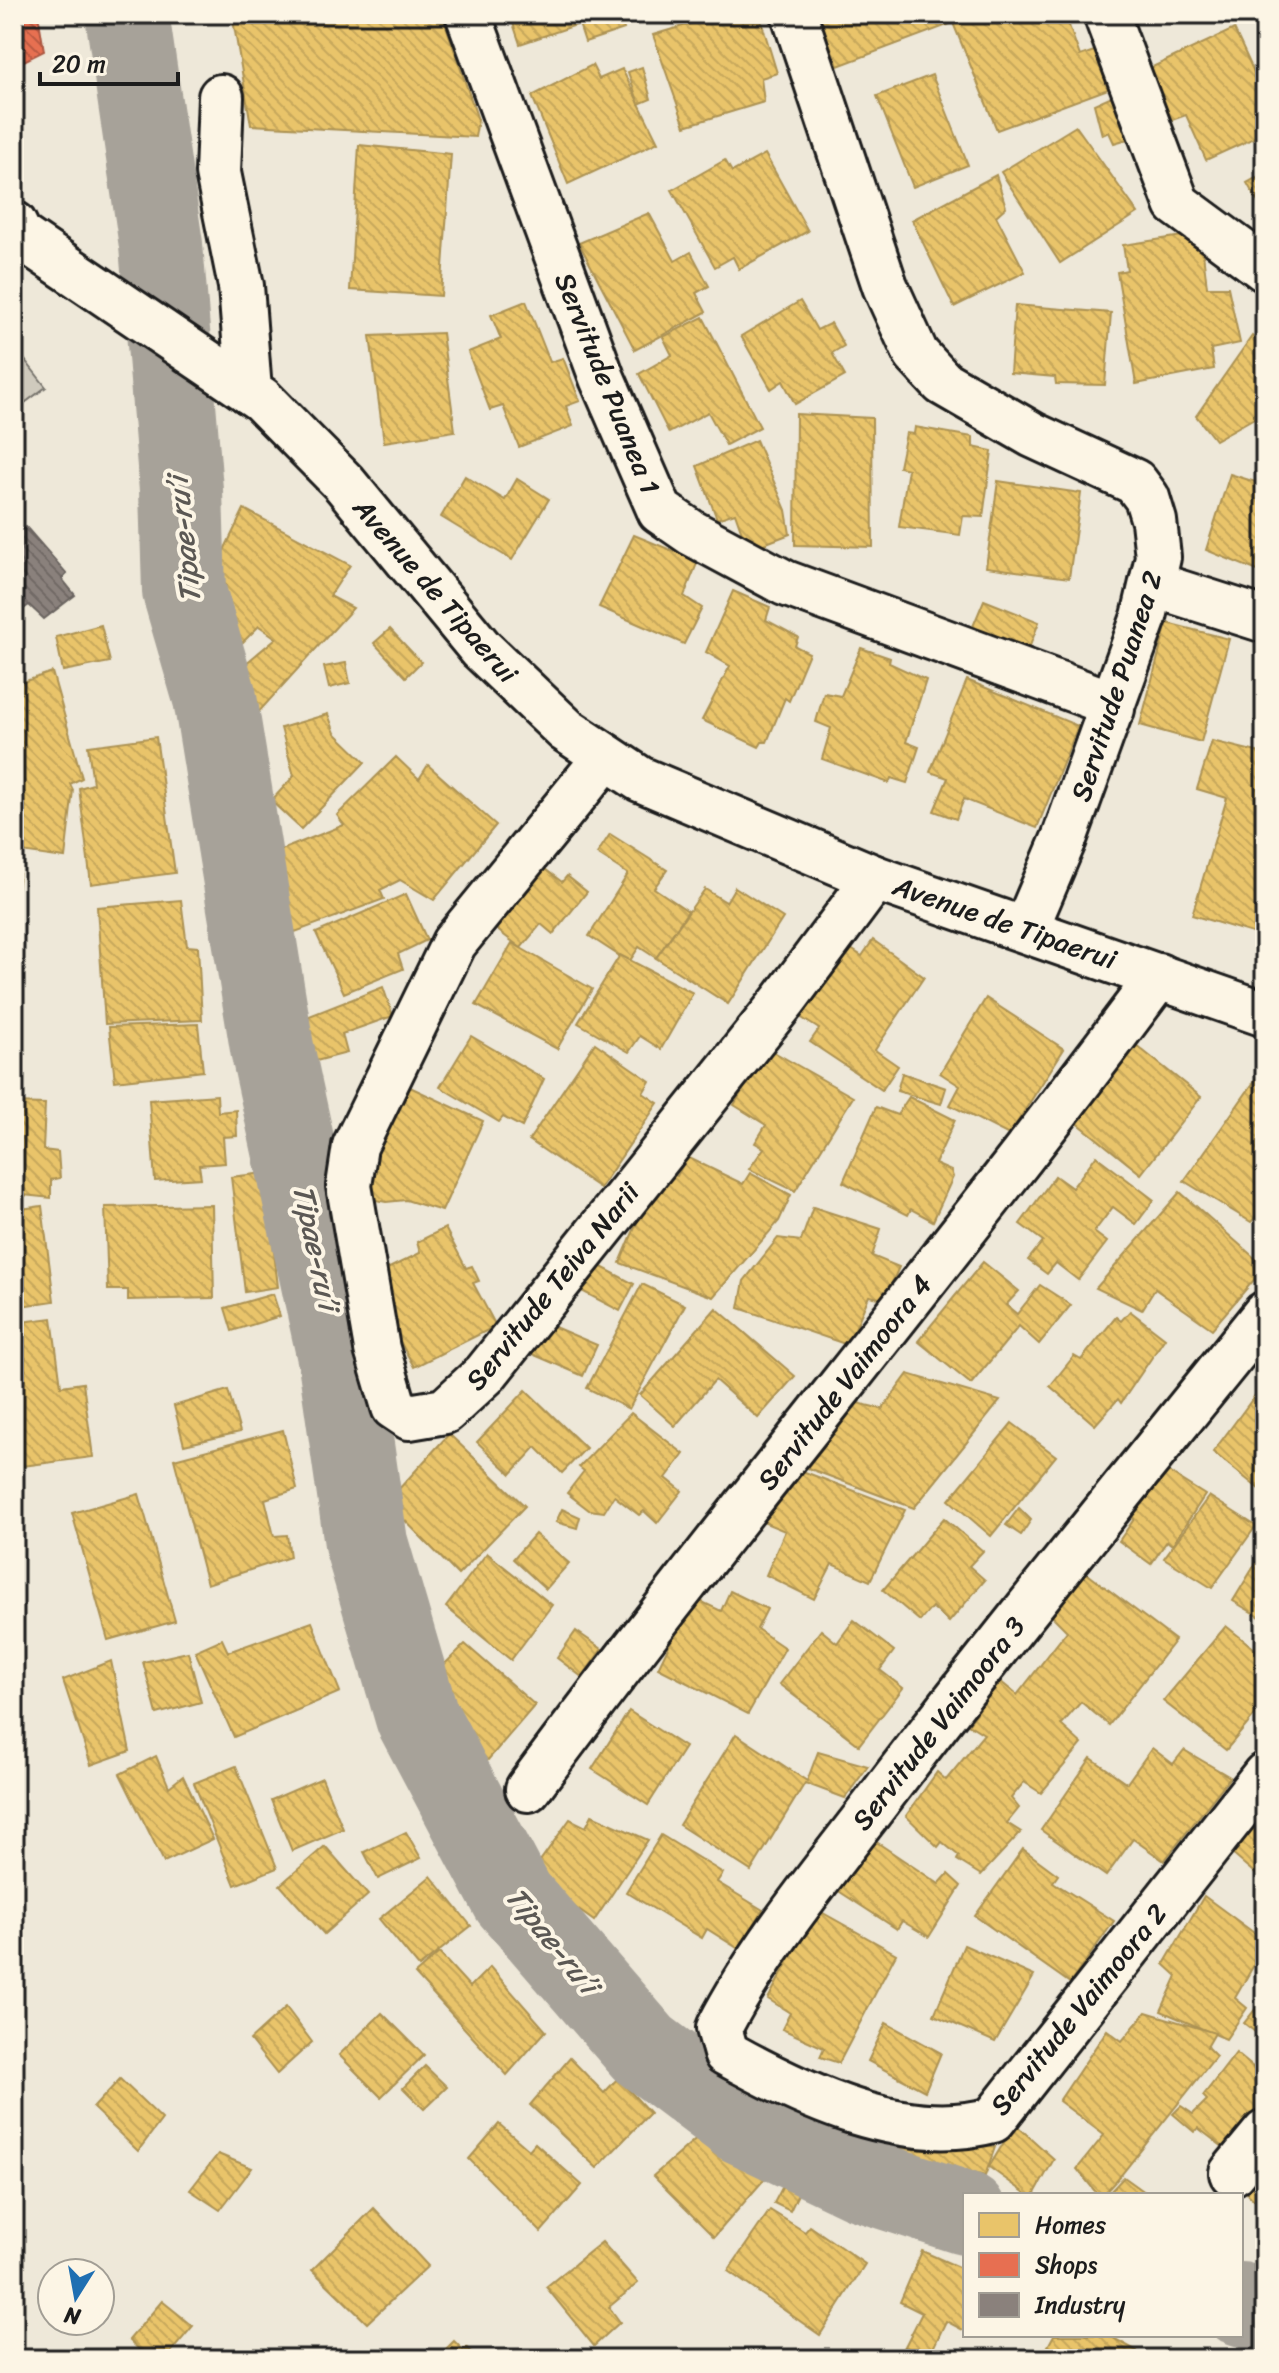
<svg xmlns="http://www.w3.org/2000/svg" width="1279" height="2373" viewBox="0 0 1279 2373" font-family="Sriracha,sans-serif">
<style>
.green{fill:#cfcabd;stroke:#76736c;stroke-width:2}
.homes{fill:url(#homes-back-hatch);stroke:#ac9253;stroke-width:2}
.shops{fill:url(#shops-back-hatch);stroke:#aa5641;stroke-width:2}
.industry{fill:url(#industry-back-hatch);stroke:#69635f;stroke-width:2}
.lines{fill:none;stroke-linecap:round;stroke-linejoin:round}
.river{stroke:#a7a299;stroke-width:84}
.minor-casing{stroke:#1c1c1c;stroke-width:50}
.major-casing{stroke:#1c1c1c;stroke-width:50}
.minor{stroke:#fcf5e5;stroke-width:44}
.major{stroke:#fcf5e5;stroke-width:44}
.labels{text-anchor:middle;stroke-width:8;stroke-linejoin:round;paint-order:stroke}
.street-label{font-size:28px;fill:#1c1c1c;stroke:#fcf5e5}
.water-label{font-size:30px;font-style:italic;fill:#5b5854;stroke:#fcf5e5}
</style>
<defs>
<pattern id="homes-back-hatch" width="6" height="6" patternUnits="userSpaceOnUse" patternTransform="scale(2)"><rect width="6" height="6" fill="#e9c46a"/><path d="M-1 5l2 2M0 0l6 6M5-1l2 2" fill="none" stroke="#c7a85b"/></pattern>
<pattern id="shops-back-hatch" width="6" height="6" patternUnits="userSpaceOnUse" patternTransform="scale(2)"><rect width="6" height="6" fill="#e76f51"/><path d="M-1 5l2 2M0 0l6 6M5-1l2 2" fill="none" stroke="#ba5a42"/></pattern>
<pattern id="industry-back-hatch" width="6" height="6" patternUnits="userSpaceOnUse" patternTransform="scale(2)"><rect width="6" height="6" fill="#8a817c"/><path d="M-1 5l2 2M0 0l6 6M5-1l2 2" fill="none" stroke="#706965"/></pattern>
</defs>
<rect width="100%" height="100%" fill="#eee8d9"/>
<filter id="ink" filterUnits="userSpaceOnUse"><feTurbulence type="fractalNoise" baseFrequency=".0125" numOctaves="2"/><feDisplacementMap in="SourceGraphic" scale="16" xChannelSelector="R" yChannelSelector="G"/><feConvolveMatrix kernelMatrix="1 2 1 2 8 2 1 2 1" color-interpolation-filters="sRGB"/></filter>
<g filter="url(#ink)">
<polygon class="green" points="14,346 46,387 14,411"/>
<g class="homes">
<polygon points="232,14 442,14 478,120 475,137 251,125"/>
<polygon points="510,14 619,14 624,29 585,42 579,24 520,44"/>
<polygon points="723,14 759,14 777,73 761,78 764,102 685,126 653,35"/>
<polygon points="818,14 949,14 953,23 838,66"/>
<polygon points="970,14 1081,14 1067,20 1080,56 1097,50 1111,88 997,130 953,23"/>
<polygon points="1234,29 1265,96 1265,133 1206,160 1186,115 1172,120 1148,69"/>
<polygon points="592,65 599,79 622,69 658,142 568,184 532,96"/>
<polygon points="642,67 651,99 639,104 628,72"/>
<polygon points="932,75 968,165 913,187 877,96"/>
<polygon points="1116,94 1131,138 1114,143 1109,132 1102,135 1094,104"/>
<polygon points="1076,126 1138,213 1060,263 1001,172"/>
<polygon points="359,145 451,154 441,296 350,290"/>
<polygon points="765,154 808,231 739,269 733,257 715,267 672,190 725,160 732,172"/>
<polygon points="1265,173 1265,215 1247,183"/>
<polygon points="996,175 1006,207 996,216 1025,272 954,307 912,220"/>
<polygon points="649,213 675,261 691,252 709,286 696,293 706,312 635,350 579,243"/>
<polygon points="1182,236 1203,253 1207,287 1228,287 1240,343 1211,349 1214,369 1136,384 1117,272 1127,270 1123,245"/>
<polygon points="526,301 550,362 563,358 580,401 566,406 573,426 519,447 503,406 490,410 468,352 501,339 491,315"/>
<polygon points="800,301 817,330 831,323 844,346 832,353 845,376 795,404 783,381 771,389 741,336"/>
<polygon points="1015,305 1111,313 1105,385 1056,384 1055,377 1010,373"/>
<polygon points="703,317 760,427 726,445 708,412 669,433 639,374 672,355 663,337"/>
<polygon points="442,333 455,431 384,442 370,336"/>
<polygon points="1252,336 1265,349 1265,412 1215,440 1196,416"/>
<polygon points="796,414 872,418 873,547 795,545"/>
<polygon points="915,427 973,437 973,447 992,451 983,517 963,516 960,535 899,527 908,469 899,467 906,433 914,434"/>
<polygon points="756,440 786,510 790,534 748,550 735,513 717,519 697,466"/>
<polygon points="1230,474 1265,485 1265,574 1206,550"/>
<polygon points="465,476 505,500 517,479 549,499 512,560 441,517"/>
<polygon points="998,481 1081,493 1069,578 986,567"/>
<polygon points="244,509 350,565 330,596 353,608 256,715 219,686 276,638 259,626 234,651 201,631 226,585 213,573"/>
<polygon points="634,535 698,561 684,596 702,608 684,644 599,607"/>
<polygon points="733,591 770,607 766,620 798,637 795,646 809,653 789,701 785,698 767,742 762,742 759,747 702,720 730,666 706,652"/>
<polygon points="984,600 1039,622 1025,659 969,636"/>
<polygon points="1167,623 1229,639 1201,742 1140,725"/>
<polygon points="101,625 110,662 63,671 56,637"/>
<polygon points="390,629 421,662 406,677 374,643"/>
<polygon points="861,648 890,658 889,663 926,680 906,742 919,747 907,783 891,778 889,783 822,759 831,728 816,722 824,693 841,696"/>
<polygon points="346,663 350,683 329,688 324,667"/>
<polygon points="52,672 82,778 70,784 73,790 65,858 14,851 14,685"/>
<polygon points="967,680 1078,726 1037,828 964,799 956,819 934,811 948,778 930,772"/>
<polygon points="328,714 335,733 365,762 301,829 271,801 294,776 281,728"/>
<polygon points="156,737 175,873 91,884 79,788 93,784 88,746"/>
<polygon points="1212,741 1265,754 1265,937 1192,915 1227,798 1197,789"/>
<polygon points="396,757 419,779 428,765 496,825 434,900 400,880 380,890 384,899 271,941 256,860 344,825 337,815"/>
<polygon points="610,834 667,870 654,888 688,911 656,958 639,947 629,962 589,936 628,874 597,854"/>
<polygon points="537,863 562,882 567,876 587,892 553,934 541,924 521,948 488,923"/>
<polygon points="14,874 19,874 14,909"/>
<polygon points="735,887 783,918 728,1004 656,958 705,889 726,902"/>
<polygon points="406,894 427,940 398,954 403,969 344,993 316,933"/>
<polygon points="181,900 187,946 198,947 202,1020 105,1024 97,907"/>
<polygon points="873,940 924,977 875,1050 898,1066 882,1090 810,1042 819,1029 797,1015 845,945 862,956"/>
<polygon points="512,943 592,989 557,1049 476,1005"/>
<polygon points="620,955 693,993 661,1049 640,1036 629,1052 578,1023"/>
<polygon points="383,987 393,1016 342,1034 347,1053 312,1062 305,1048 288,1052 279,1028"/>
<polygon points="986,998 1064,1049 1009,1135 950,1105 960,1086 940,1073"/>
<polygon points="198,1024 203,1071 115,1081 109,1027"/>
<polygon points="471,1036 544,1079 522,1127 503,1117 499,1122 440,1087"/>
<polygon points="1126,1037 1201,1097 1141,1174 1065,1113"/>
<polygon points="595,1043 650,1081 643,1093 658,1103 600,1188 529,1140"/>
<polygon points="767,1048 853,1097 795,1191 749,1169 764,1148 755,1143 766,1125 734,1105"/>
<polygon points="1261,1072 1265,1075 1265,1207 1251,1222 1184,1181"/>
<polygon points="902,1073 946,1088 941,1104 897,1091"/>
<polygon points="397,1081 483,1121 442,1211 406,1200 386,1202 360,1197"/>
<polygon points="217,1095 218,1112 236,1110 237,1136 223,1137 225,1163 199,1165 201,1178 155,1181 149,1100"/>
<polygon points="909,1097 955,1120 935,1164 951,1171 953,1177 933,1221 911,1209 908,1215 843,1182 876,1107 897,1115"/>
<polygon points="14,1103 45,1104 43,1150 58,1152 60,1178 51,1180 51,1198 14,1194"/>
<polygon points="1096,1156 1154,1200 1136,1224 1113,1207 1094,1232 1107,1242 1078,1280 1056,1263 1047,1274 1028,1260 1043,1241 1020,1224 1055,1176 1072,1188"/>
<polygon points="687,1157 743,1184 750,1173 791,1195 779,1221 713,1297 620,1263 660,1168 677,1176"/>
<polygon points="265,1173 278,1287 245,1292 231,1177"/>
<polygon points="1180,1192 1265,1267 1212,1329 1155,1289 1142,1310 1096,1288"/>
<polygon points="212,1205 214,1298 128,1300 128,1290 108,1290 105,1207"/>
<polygon points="42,1206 54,1301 14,1307 14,1210"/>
<polygon points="813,1207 881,1229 872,1256 899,1267 885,1299 869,1296 848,1345 739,1308 744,1281 778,1238 801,1241"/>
<polygon points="445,1228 466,1268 472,1266 479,1281 473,1283 496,1326 414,1367 384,1312 379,1288 388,1281 383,1271 420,1253 417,1242"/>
<polygon points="592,1262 634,1284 620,1311 578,1289"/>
<polygon points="983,1262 1019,1291 1006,1305 1017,1314 1040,1285 1071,1305 1039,1344 1019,1326 971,1384 918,1341"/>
<polygon points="642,1284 685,1305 629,1409 587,1388"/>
<polygon points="273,1294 280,1316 232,1331 225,1308"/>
<polygon points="716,1308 795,1376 758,1418 715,1380 675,1426 640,1395"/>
<polygon points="1130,1311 1165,1338 1121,1403 1118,1399 1095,1425 1050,1386 1074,1356 1081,1360 1116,1317 1121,1321"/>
<polygon points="52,1318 61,1386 83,1383 93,1457 14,1467 14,1323"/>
<polygon points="538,1320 597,1345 583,1376 525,1351"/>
<polygon points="908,1374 1000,1401 914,1508 789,1461 850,1401 882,1409"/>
<polygon points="1265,1382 1265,1494 1213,1452"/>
<polygon points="228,1390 240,1432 184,1445 174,1406"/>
<polygon points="526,1390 586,1448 562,1473 536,1447 511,1474 477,1442"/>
<polygon points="631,1413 684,1454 666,1478 682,1491 657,1523 644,1511 639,1515 614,1496 604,1512 589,1510 567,1493 584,1471 579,1467"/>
<polygon points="1012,1423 1056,1456 991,1536 949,1500"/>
<polygon points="283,1430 297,1489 265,1499 274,1536 287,1535 290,1557 207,1584 174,1459"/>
<polygon points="449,1434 525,1506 458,1575 387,1502"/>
<polygon points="789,1466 905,1510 870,1581 832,1564 814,1599 766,1575 785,1531 758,1520"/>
<polygon points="1162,1468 1205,1495 1172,1545 1167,1541 1151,1564 1119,1541 1134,1519 1129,1514"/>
<polygon points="139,1494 175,1621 108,1640 72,1513"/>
<polygon points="1209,1496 1256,1526 1212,1588 1164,1558"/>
<polygon points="1019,1508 1031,1520 1021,1535 1006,1525"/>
<polygon points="562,1509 580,1517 577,1528 556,1522"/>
<polygon points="944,1518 983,1551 969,1566 985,1580 949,1622 932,1607 920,1621 883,1590"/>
<polygon points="535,1534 569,1563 546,1589 513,1559"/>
<polygon points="1265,1548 1265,1620 1233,1601"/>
<polygon points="487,1553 552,1605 511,1660 446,1607"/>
<polygon points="1077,1566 1175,1640 1109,1725 1081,1702 1061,1725 1082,1744 1041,1793 1024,1782 1011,1798 1019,1808 1007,1823 1021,1832 981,1875 957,1860 959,1856 942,1842 938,1847 906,1816 937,1772 946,1780 984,1734 968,1724 977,1713 962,1701 982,1676 996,1688 1001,1682 1017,1695 1067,1631 1045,1609"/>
<polygon points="414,1570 432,1651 403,1658 386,1576"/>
<polygon points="730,1591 767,1609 757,1629 785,1648 748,1714 658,1668 692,1597 721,1611"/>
<polygon points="854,1620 894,1651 880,1670 903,1688 859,1745 779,1684 821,1630 837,1643"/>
<polygon points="312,1622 340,1692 234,1737 195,1651 222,1639 228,1652"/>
<polygon points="1226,1626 1265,1657 1265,1703 1226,1750 1163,1701"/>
<polygon points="576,1631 602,1649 582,1677 557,1658"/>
<polygon points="465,1644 535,1705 487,1761 412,1696"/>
<polygon points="188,1652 201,1702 157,1714 143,1662"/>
<polygon points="111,1661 130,1751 91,1765 63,1680"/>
<polygon points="629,1711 685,1747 648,1805 592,1769"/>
<polygon points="736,1734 807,1781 818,1752 868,1766 845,1798 805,1783 751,1871 679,1825"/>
<polygon points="1152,1748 1173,1764 1184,1750 1230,1777 1164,1861 1133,1839 1106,1876 1041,1830 1091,1758 1127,1783"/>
<polygon points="156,1756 169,1787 183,1776 213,1839 164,1862 120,1774"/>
<polygon points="236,1766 277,1868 235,1885 194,1783"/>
<polygon points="322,1778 343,1829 292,1851 271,1800"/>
<polygon points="592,1815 648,1840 594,1921 530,1875 570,1819 586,1827"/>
<polygon points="1265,1816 1265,1882 1231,1853"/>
<polygon points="406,1832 421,1858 378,1879 364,1852"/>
<polygon points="661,1835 723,1873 717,1882 763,1910 739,1949 707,1929 702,1938 626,1892"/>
<polygon points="869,1837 939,1884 948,1874 961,1886 929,1937 902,1921 897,1929 834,1888"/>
<polygon points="325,1846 368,1895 324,1934 280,1885"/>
<polygon points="1023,1849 1058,1875 1053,1882 1114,1921 1070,1983 975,1916"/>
<polygon points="431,1876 471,1926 419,1967 379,1919"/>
<polygon points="1204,1896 1265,1941 1265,1970 1255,1963 1235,1998 1247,2008 1226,2039 1161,2011 1177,1976 1164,1964"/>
<polygon points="816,1909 896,1954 839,2063 820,2057 824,2048 782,2029 790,2013 768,1999"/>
<polygon points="964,1945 1034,1976 995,2042 934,2015"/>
<polygon points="439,1953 470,1987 490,1967 546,2031 507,2075 415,1974"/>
<polygon points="1265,1997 1265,2040 1244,2023"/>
<polygon points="286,2007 312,2042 277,2074 250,2040"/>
<polygon points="1146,2012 1215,2033 1207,2047 1216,2056 1121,2175 1103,2195 1098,2195 1077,2169 1104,2135 1059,2101 1107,2030 1122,2041"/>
<polygon points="382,2013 424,2055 381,2097 339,2055"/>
<polygon points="886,2023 941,2053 925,2091 868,2061"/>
<polygon points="1236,2053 1265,2077 1265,2113 1223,2147 1198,2128 1194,2132 1173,2114 1181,2106 1193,2114 1207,2100 1203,2096"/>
<polygon points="570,2058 604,2093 618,2078 650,2113 597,2168 530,2105"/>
<polygon points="425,2066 447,2087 424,2109 403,2088"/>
<polygon points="120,2079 162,2119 138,2151 93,2108"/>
<polygon points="776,2100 865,2129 847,2156 768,2121"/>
<polygon points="907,2123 995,2147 985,2176 897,2153"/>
<polygon points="499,2124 529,2150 535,2143 582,2185 541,2232 469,2159"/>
<polygon points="1015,2124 1054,2159 1034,2195 1028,2195 989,2167"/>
<polygon points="722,2131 768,2175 714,2237 653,2176 700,2135"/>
<polygon points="218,2154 252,2168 220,2210 190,2190"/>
<polygon points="1265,2157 1265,2210 1240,2187"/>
<polygon points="1124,2177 1149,2195 1107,2195"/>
<polygon points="784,2184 799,2192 790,2211 774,2203"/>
<polygon points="374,2208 428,2266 367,2323 312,2270"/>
<polygon points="770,2210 805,2232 810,2226 865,2264 820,2335 728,2271"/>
<polygon points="602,2242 638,2283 609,2307 620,2322 594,2346 546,2287"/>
<polygon points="922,2251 965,2270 965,2331 946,2321 928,2359 908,2359 900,2356 922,2313 900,2302"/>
<polygon points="162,2301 193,2326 165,2359 149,2359 129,2340"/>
<polygon points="1054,2335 1108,2335 1137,2351 1133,2359 1041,2359"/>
<polygon points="454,2341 463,2350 467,2347 478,2359 436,2359"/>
</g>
<polygon class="shops" points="14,14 38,14 44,51 14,66"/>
<polygon class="industry" points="26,527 67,574 62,579 75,595 44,619 29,605 22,610 14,599 14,537"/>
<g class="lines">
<g class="river">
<polyline points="127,14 161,245 181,490 184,591 215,698 272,1048 340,1362 366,1543 417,1717 513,1898 644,2049 741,2122 863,2180 965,2213"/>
<polyline points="1241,2304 1265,2312"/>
</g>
<defs>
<g id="minor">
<polyline points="468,14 602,378 660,511 692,533 785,583 1102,700 1112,709"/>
<polyline points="794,14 885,286 916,354 943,383 1033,435 1135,482 1147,498 1154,521 1158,557 1144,617 1064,839 1026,928"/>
<polyline points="1106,14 1177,204 1265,269"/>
<polyline points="221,97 218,173 241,286 249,391"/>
<polyline points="1152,584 1265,620"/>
<polyline points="606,757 454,943 355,1146 349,1186 377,1349 394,1407 409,1417 445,1411 485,1374 784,1000 875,878"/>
<path d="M1265 1314C1138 1472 1009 1628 886 1790 828 1867 763 1943 719 2028L726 2053C803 2096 903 2144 993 2120L1265 1775"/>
<path d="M528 1789C733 1513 955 1251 1159 976"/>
<polyline points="1232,2173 1265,2133"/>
</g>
<polyline id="major" points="14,224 20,236 261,399 344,483 481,649 566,730 640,779 875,878 1265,1014"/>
</defs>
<use href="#minor" class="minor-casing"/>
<use href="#major" class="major-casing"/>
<use href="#minor" class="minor"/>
<use href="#major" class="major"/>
</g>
</g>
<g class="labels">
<g class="street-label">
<text transform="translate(608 383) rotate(68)" y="10">Servitude Puanea 1</text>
<text transform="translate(436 590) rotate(49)" y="10">Avenue de Tipaerui</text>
<text transform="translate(1116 686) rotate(-72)" y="10">Servitude Puanea 2</text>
<text transform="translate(1005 922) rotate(19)" y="10">Avenue de Tipaerui</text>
<text transform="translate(552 1286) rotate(-51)" y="10">Servitude Teiva Narii</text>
<text transform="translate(844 1382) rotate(-52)" y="10">Servitude Vaimoora 4</text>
<text transform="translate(938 1723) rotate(-52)" y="10">Servitude Vaimoora 3</text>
<text transform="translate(1078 2009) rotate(-51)" y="10">Servitude Vaimoora 2</text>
</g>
<g class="water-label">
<text transform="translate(184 540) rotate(-96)" y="10">Tipae-ru’i</text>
<text transform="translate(316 1247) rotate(78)" y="10">Tipae-ru’i</text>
<text transform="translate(552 1940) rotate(51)" y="10">Tipae-ru’i</text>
</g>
</g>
<rect width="1279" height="2373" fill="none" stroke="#fcf5e5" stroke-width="48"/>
<rect x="24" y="24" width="1231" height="2325" fill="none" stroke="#1c1c1c" stroke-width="3" filter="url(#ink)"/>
<rect x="963" y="2193" width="280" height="144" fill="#fcf5e5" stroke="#a29e95" stroke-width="2"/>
<rect x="979" y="2213" width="40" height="24" fill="#e9c46a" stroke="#a29e95" stroke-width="2"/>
<text x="1035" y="2233" font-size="24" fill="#1c1c1c">Homes</text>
<rect x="979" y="2253" width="40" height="24" fill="#e76f51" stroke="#a29e95" stroke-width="2"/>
<text x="1035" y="2273" font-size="24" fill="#1c1c1c">Shops</text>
<rect x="979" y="2293" width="40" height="24" fill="#8a817c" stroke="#a29e95" stroke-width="2"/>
<text x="1035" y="2313" font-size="24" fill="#1c1c1c">Industry</text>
<g transform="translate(76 2297) rotate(191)"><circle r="38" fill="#fcf5e5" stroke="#a29e95" stroke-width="2"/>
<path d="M0-6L14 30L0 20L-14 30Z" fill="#1f6fb2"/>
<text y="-12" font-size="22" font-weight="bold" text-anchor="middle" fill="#1c1c1c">N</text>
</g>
<path d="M40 72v12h138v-12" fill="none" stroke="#1c1c1c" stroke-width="4"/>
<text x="52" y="72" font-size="24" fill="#1c1c1c" stroke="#fcf5e5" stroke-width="6" paint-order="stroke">20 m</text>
</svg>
